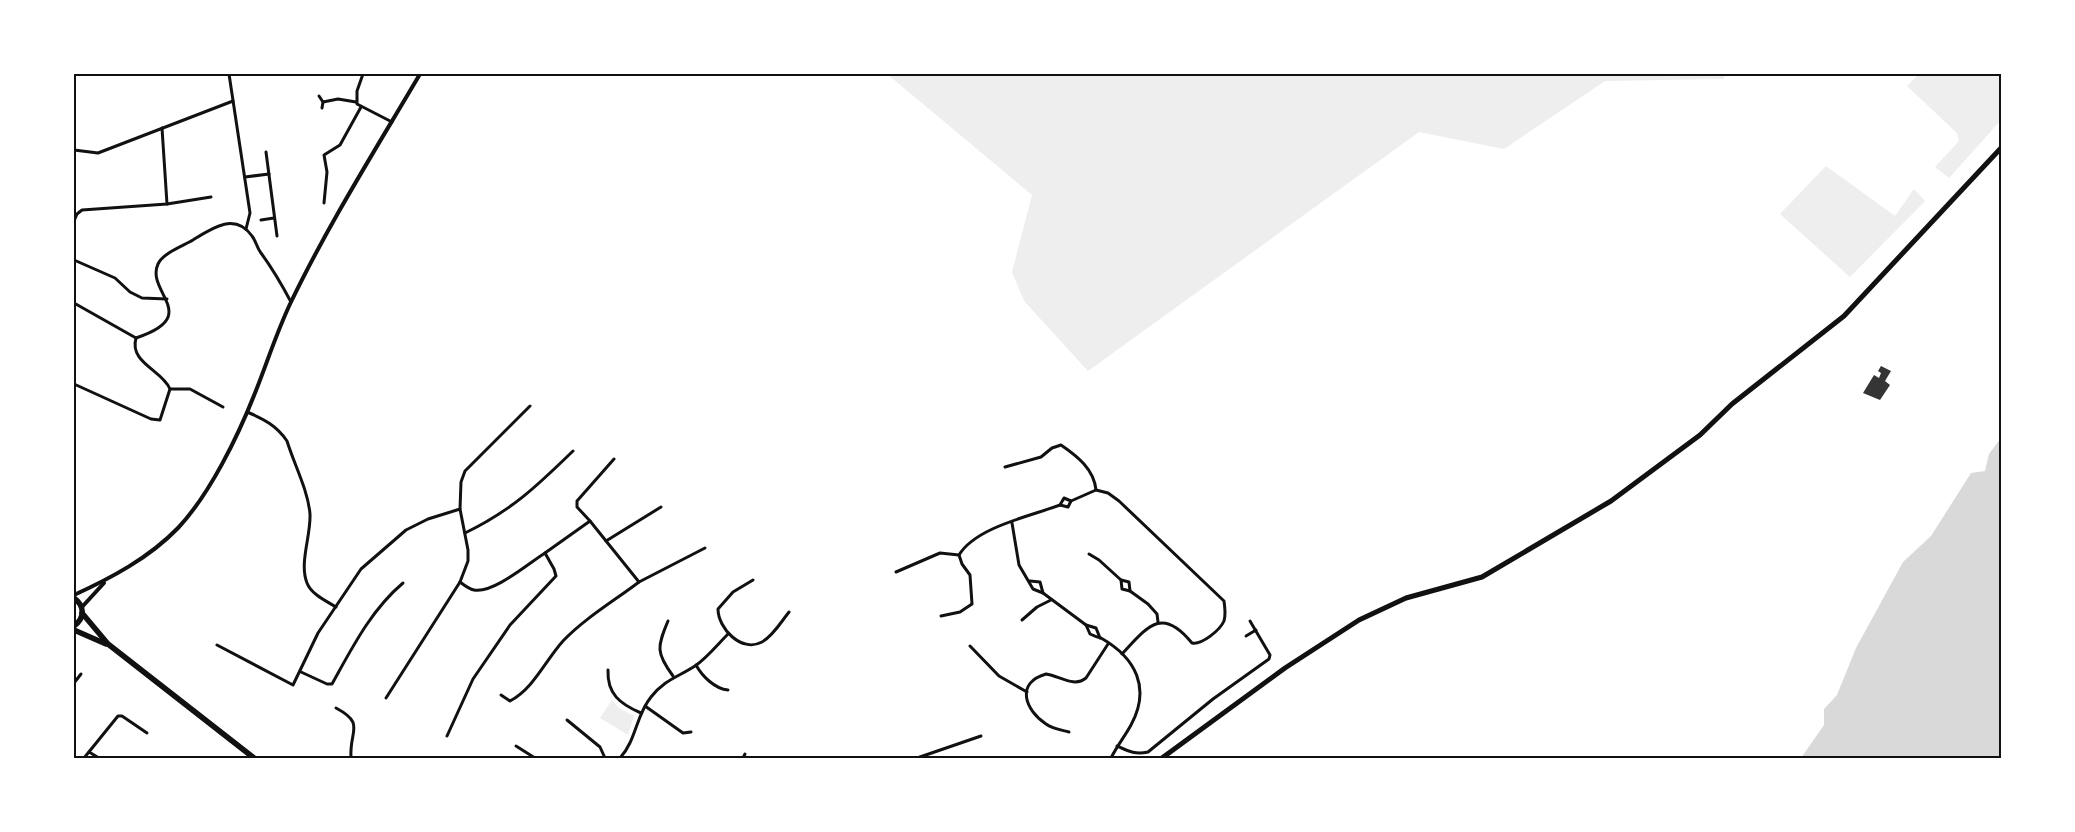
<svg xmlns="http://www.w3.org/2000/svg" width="2075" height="832" viewBox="0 0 2075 832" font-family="Figtree,sans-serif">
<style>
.green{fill:#eee}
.water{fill:#d9d9d9}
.building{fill:#353535}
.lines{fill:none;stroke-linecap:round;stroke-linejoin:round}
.minor{stroke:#111;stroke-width:3}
.tertiary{stroke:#111;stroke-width:4}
.primary{stroke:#111;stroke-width:5}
.trunk{stroke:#111;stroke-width:5.5}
.neatline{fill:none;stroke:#111;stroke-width:2}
</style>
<rect width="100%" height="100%" fill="#fff"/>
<g class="green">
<polygon points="887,74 1725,74 1724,79 1605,81 1504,149 1419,132 1088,371 1024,301 1012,272 1032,195"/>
<polygon points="1919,74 2001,74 2001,120 1949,178 1935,167 1959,141 1957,133 1907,86"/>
<polygon points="1826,166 1895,216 1914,189 1925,201 1850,277 1780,214"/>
<polygon points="612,700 619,708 634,716 628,735 600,718"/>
</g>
<polygon class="water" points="2001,438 2001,758 1801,758 1824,725 1824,709 1837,695 1856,648 1903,562 1931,536 1971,473 1985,471 1989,454"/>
<polygon class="building" points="1881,366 1891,371 1885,381 1890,385 1880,400 1863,393 1874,375 1879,378 1881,373 1878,371"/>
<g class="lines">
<g class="minor">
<polyline points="229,74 250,213 246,229"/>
<polyline points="363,74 357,91 357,104 392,122"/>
<polyline points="319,96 323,102 322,108"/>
<polyline points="323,102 338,99 356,102"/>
<polyline points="162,128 167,204"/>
<polyline points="74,150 98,153 233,101"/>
<polyline points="266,152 277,236"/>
<polyline points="245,177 269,174"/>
<polyline points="324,203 327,172 324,155 340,145 361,107"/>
<polyline points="261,220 274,218"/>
<polyline points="74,221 77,214 82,210 167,204 211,197"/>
<polyline points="74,260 115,278 130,292 142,298 167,299"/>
<path d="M74 303 136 338C203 316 145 292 158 264 163 253 183 246 193 240 212 228 235 212 252 236 256 241 257 248 261 253 272 268 282 285 291 302"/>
<path d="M74 384 151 419 160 420 170 389C162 370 129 363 136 338"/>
<polyline points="170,389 190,389 223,407"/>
<path d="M247 412C264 419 277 426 287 441 294 464 308 490 310 514 311 536 299 563 307 583 311 594 326 601 336 607"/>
<path d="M1005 467 1041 457 1052 448 1061 445C1077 456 1094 469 1096 490L1108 493 1119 501 1224 601C1225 608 1226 614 1224 621 1220 630 1202 645 1192 643 1162 606 1148 626 1122 654"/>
<polyline points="1060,505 1064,498 1071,501"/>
<polyline points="590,521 577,507 577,501 614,459"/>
<path d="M1012 523 1019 565 1033 589 1043 593 1086 625 1090 634C1094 636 1097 637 1101 638 1136 658 1151 688 1131 725 1125 736 1117 746 1111 758"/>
<path d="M465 533C511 511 537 486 573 451"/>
<polyline points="606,541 661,507"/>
<polyline points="1089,554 1099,560 1121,580 1129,582 1130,591"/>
<path d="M896 572 940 553 959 555C976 527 1031 516 1060 505L1068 507 1071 501 1096 490"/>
<path d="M753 580 733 592 718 609C718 628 741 653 762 642 773 636 781 622 789 612"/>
<polyline points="1121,580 1122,589 1130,591 1148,604 1157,614 1158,622"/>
<polyline points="1030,581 1040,582 1043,593"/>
<polyline points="639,582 705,548"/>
<polyline points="941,616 960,612 972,604 970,575 962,564 959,555"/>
<polyline points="1022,620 1037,607 1051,600"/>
<path d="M668 621C657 647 656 653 673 676"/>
<polyline points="1086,625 1096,628 1100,638"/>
<polyline points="1246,636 1256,630"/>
<polyline points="217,645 293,685 318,633 361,569 406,530 428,519 460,509 461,482 465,471 530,406"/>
<polyline points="970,646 999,676 1027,692"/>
<path d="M696 665C702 676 715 689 728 690"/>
<path d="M608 670C607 694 620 704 641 713"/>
<path d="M301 672 327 684H332C352 648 371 610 403 583"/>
<polyline points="74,683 81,674"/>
<path d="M501 695 510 701C534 688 545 661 563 641 585 618 614 601 639 582L590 521 545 553"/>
<polyline points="386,698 460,582 468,561 468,550 460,509"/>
<polyline points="645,706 683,733 691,732"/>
<path d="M336 708C366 724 349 730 351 758"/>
<polyline points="567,720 600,747 605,758"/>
<path d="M1069 732C1062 730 1053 729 1046 724 1025 710 1015 683 1046 674 1060 676 1074 688 1086 678L1108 644"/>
<path d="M447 736 473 679 510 625 556 576 554 569 545 553C529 563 493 594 474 590 469 589 464 585 460 582"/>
<polyline points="516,746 535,758"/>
<path d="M1117 746C1128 751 1135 755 1148 752L1213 699 1269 659 1270 655 1250 621"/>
<polyline points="89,752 99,758"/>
<polyline points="84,758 118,716 122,716 147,733"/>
<path d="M620 758C636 741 636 715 651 697 664 680 678 677 695 666 707 658 718 644 728 634"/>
<polyline points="743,758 745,754"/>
<polyline points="917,758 981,736"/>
</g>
<g class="tertiary">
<path d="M74 595C111 578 149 558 178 528 210 494 238 436 255 393 267 363 277 331 291 302 328 225 377 147 420 74"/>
<polyline points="82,607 104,583"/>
</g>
<polyline class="primary" points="1162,758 1285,668 1359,620 1406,598 1482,577 1611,501 1700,435 1732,404 1844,316 2001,148"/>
<g class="trunk">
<path d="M74 598C85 606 85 618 74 626"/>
<polyline points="82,613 108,644 254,758"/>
<polyline points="74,630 106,644"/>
</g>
</g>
<rect width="2075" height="832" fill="none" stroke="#ffffff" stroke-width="150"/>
<rect x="75" y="75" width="1925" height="682" class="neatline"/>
</svg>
